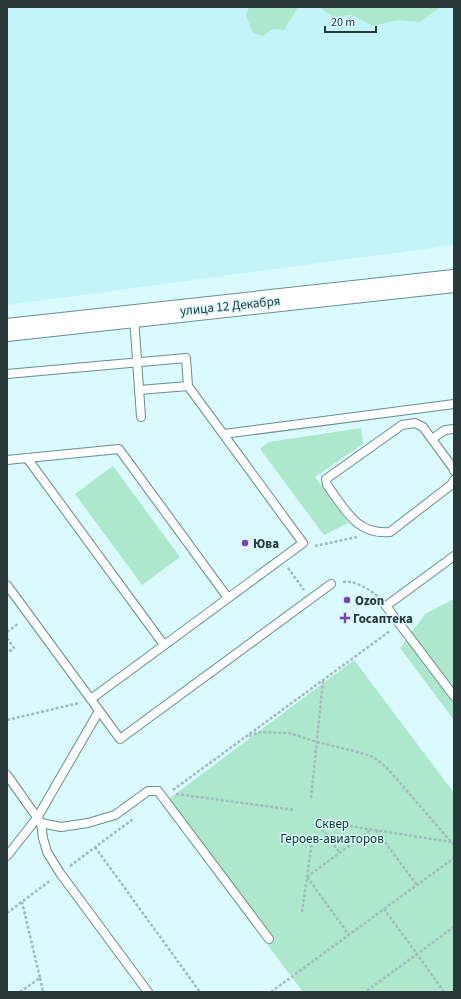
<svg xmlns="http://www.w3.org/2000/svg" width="461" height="999" viewBox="0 0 461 999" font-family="'Source Sans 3',sans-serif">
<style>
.built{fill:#c2f4f8}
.green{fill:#ade8cc}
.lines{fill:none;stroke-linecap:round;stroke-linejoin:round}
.lane-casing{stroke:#688e91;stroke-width:10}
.secondary-casing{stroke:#688e91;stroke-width:24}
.path{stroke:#a1bcbe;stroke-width:2.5;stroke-dasharray:3 2;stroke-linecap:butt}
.lane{stroke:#fff;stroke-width:8}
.secondary{stroke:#fff;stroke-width:22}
.poi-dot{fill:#7a43ba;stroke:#dafafd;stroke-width:1.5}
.labels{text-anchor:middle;stroke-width:3;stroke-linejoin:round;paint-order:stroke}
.street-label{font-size:13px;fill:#29393a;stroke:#dafafd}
.poi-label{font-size:13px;font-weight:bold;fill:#29393a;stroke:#dafafd;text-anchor:start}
.park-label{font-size:13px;fill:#103627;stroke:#dafafd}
</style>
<rect width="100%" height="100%" fill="#dafafd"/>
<polygon class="built" points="7,7 454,7 454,245 7,305"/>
<g class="green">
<polygon points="249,7 298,7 284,30 273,29 263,36 252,32 246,15"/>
<polygon points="320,7 441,7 420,22 397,20 374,26 352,15 333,17"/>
<polygon points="361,428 363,444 315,477 348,523 324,535 260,449 269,442"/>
<polygon points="113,466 180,557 142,585 75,494"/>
<polygon points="454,599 454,720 400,648 425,614"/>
<polygon points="354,660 454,793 454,992 303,992 162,804"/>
</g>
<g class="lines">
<defs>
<g id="lane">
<polyline points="134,317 141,417"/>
<polyline points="7,374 186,358 188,386 303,543 91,699"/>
<polyline points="139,390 188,386"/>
<polyline points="224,434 454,404"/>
<polyline points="432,439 445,430 454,429"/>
<polyline points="27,458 164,645"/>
<polyline points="7,460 119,449 228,598"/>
<path d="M454 471 453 468 423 427 415 423 402 425 326 479 327 485C345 509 356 535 390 532L451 485 454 480"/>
<polyline points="454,556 386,606 454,696"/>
<polyline points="7,585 120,739 331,584"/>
<polyline points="7,775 41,823 43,838 47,852 60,873 148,992"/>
<polyline points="41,823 61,827 88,823 115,815 148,791 158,791 269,939"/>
<polyline points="7,856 37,818 99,711"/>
</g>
<polyline id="secondary" points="7,330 454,281"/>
</defs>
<use href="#lane" class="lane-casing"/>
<use href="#secondary" class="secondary-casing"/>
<g class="path">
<polyline points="315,546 357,537"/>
<polyline points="288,568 304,590"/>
<path d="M343 582C354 580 370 589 378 597"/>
<polyline points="7,632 19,623"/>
<polyline points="7,638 14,648 7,653"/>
<polyline points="7,720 79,703"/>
<polyline points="249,736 260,732 289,733 317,742 358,752 373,757 387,768 454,845"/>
<polyline points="173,790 390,631"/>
<polyline points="176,794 295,810"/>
<polyline points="311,798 323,681"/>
<polyline points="330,823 451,842"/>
<polyline points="322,829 340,853"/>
<polyline points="376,830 417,885"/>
<polyline points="95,847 200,992"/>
<polyline points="70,866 133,819"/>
<polyline points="307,877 372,829"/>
<polyline points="307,877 349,935"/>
<polyline points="384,909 454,858"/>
<polyline points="302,912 313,835"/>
<polyline points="7,913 51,880"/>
<polyline points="40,978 43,992"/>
<polyline points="20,992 40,978 22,902"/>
<polyline points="271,992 384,909 417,954 365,992"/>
<polyline points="444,992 417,954 454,927"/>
</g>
<use href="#lane" class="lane"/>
<use href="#secondary" class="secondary"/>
</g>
<g class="poi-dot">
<circle cx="245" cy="543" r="4"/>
<circle cx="347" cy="600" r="4"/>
<path d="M343 612h4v4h4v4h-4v4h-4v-4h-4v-4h4z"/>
</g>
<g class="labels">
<g class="street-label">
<text transform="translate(230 305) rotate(-6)" y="5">улица 12 Декабря</text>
</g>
<g class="poi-label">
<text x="253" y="548">Юва</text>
<text x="355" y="605">Ozon</text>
<text x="353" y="623">Госаптека</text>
</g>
<g class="park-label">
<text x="332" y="828">Сквер<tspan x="332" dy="15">Героев-авиаторов</tspan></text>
</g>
</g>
<rect width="461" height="999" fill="none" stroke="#29393a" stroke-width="16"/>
<path d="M325 26v6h51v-6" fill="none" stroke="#29393a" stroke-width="2"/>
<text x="331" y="26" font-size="12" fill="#29393a" stroke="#dafafd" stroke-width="3" paint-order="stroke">20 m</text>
</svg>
